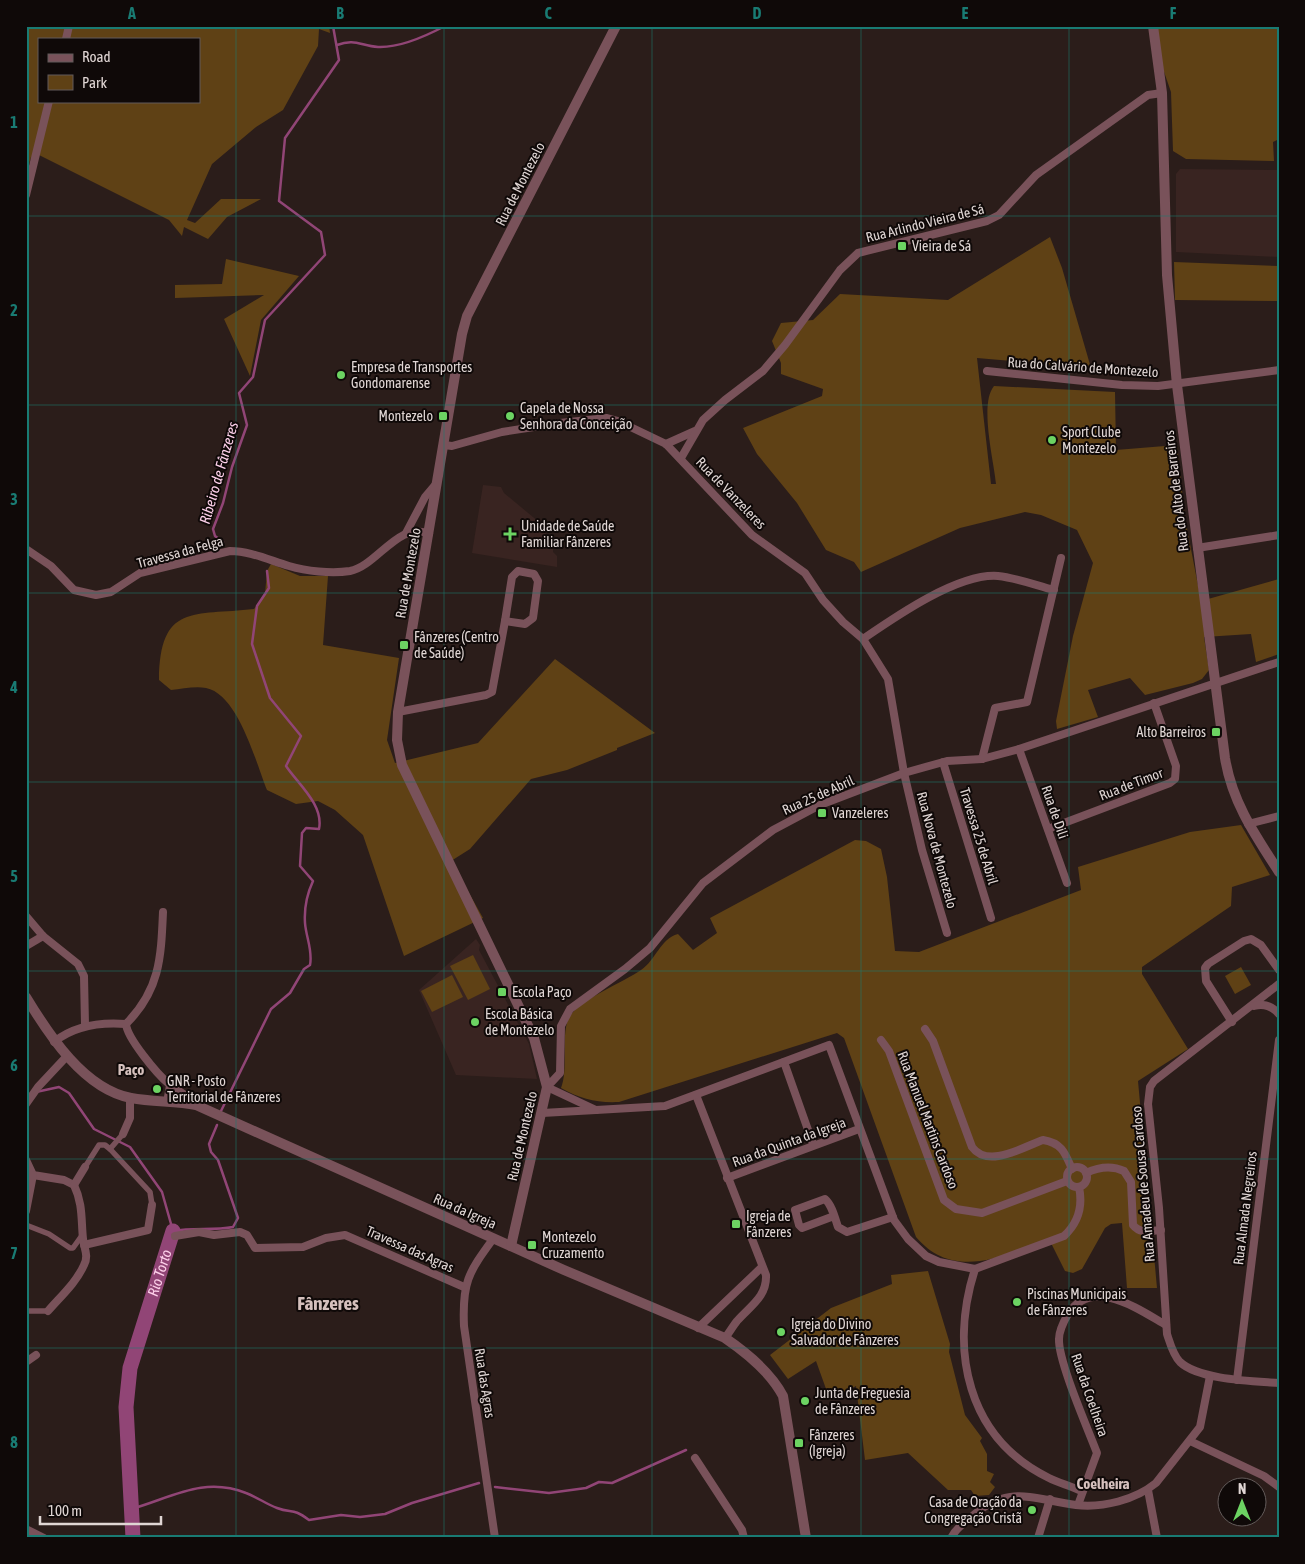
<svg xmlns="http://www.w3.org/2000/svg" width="1305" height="1564" viewBox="0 0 1305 1564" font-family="'Asap Condensed',sans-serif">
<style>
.built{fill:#392421}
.green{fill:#5f4115;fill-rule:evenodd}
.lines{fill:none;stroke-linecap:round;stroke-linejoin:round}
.stream{stroke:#914576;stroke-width:2.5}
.river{stroke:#914576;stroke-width:15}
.pedestrian{stroke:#79525a;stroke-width:5.5}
.minor{stroke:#79525a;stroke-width:8}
.tertiary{stroke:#79525a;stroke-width:10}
.grid{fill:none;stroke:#197b73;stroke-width:1;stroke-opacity:0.55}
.poi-dot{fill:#6cd362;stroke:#0f0908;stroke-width:2}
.labels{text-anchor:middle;stroke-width:4;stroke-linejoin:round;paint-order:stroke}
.street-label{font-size:14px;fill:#e0d6d4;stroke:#0f0908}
.poi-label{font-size:14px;fill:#e0d6d4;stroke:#0f0908;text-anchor:start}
.water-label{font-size:15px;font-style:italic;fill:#fed1eb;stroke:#0f0908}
.neighbourhood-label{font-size:15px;font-weight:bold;fill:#d5c0bd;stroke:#0f0908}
.district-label{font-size:19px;font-weight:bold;fill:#d5c0bd;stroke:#0f0908}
.neatline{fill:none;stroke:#197b73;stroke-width:2}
.grid-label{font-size:16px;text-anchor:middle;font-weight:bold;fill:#197b73}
</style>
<rect width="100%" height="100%" fill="#2b1d1a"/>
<g class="built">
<polygon points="1180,169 1279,170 1279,257 1176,252 1176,174"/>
<polygon points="483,485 501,487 504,493 539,522 553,546 553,552 557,556 557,567 472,553"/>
<polygon points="476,939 480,945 479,950 529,1044 537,1079 456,1075 419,990"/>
</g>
<g class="green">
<path d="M26 26H329L330 33 319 29 318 46 283 110 256 127 212 164 187 220 195 223 221 199H261L227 217 208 239 184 227 182 236 169 220 39 155 31 157 26 176ZM39 39H199V101H39Z"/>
<polygon points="1157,26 1279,26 1279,139 1273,142 1274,161 1186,159 1173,151 1171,92 1162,66"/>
<path d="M1050 237 1062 268 1091 368 977 358 991 484H996C994 461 979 404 994 386L1115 392 1116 450 1177 445 1185 518 1201 601 1279 579V654L1256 662 1251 634 1204 637 1209 670 1202 679 1193 683 1145 695 1130 678 1088 690 1098 717 1057 729 1056 721 1073 636 1093 563 1077 530 1041 515 1025 512 960 528 861 572 854 562 826 550 797 503 757 454 743 428 822 396 823 389 781 374V363L772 341 781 323 813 320 840 294 948 300Z"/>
<polygon points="226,259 299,276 261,320 250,376 224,319 264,295 175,298 175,285 222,284"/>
<polygon points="1174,262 1279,266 1279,301 1175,300"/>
<path d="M271 564 300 576H328L323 645 399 658 387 740 395 763 478 743 555 659 655 733 617 748V750L567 770 531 779 470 849 451 861 483 918 404 956 363 835 335 810 318 801 296 804 267 790C256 763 238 694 206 688 195 686 182 689 171 690L159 680C160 603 193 616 254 609L265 594 267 571Z"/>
<path d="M1241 825 1270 875 1232 887 1231 906 1142 967V974L1188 1049 1138 1081 1157 1288H1127L1122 1223 1111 1224 1105 1228 1082 1269 1073 1273 1065 1271 1049 1239C1005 1255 954 1282 916 1237L844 1038 837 1033 619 1102C596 1103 581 1099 561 1088 569 1068 560 1031 570 1016 579 1000 624 982 641 970 656 960 660 939 678 934L693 950 717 933 710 918 855 840 866 841 881 849 887 877 895 951 919 952 1081 890 1078 867 1190 832Z"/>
<polygon points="473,955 490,989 468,1000 450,966"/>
<polygon points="1241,967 1251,985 1235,994 1225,976"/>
<polygon points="452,975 463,997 432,1012 421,991"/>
<polygon points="928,1271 950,1344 949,1352 965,1415 982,1438 980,1441 987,1454 987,1471 994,1474 990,1482 995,1487 989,1495 975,1496 971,1490 948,1490 908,1453 865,1460 856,1386 830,1400 816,1361 788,1379 770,1355 831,1308 892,1284 891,1275"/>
</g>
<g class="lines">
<g class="stream">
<path d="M337 45C355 38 361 46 378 47 400 48 426 36 445 26"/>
<polyline points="223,542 215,536 213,529 223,503 232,467 247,425 239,393 253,377 265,320 325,255 321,232 279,201 285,138 339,60 333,26"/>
<path d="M36 1092 59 1087 69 1093 94 1129 130 1147 162 1192 173 1231C194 1227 213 1231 233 1227L238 1218 218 1160 211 1152 209 1144 217 1125"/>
<path d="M221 1111 271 1009 290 993 304 969 310 965C313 951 306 937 305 923 304 908 307 894 313 881L300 866 302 833 306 828 319 829C324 805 298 784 286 766L301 736 270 698 252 644 257 606 269 588 267 571"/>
<polyline points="495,1487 549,1493 586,1488 599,1482 612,1483 686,1450"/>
<path d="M131 1509C171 1498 203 1476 246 1493 257 1497 266 1504 277 1508 292 1514 292 1507 309 1520L341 1515 360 1517 385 1514 412 1503 479 1483"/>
</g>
<path class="river" id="s1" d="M133 1538 126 1407 130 1368 173 1231"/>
<g class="pedestrian">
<polyline points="166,1101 169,1084"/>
<polyline points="123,1134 110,1149 150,1192 152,1205"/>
<polyline points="85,1167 99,1145 105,1145 110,1149"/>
<polyline points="26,1225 49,1234 70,1248 73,1248 83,1234"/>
<polyline points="26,1311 48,1311"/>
</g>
<g class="minor">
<polyline points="66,39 69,26"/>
<polyline points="26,195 49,101"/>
<polyline points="987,371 1122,385 1158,386 1279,370"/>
<polyline points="666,444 695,431"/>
<polyline points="444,445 452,446 502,432 560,423 607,418 618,421 666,444 752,535 805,573 823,600 843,622 863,639 888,679 904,773 922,850 947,933"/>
<polyline points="681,458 703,420 725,400 763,371 785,345 840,270 858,253 987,221 999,215 1036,175 1148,95 1162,93"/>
<polyline points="406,533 425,497 436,484"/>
<polyline points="1197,548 1279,535"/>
<path d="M26 549 51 566 74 590 96 595 111 592 140 573 230 551C250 551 269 560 289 566 306 571 331 574 350 571 377 566 399 520 429 534"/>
<polygon points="518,571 534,574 538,581 533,618 525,624 505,621 512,577"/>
<path d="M863 639C895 617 958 573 998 576 1017 578 1035 585 1054 590"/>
<polyline points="398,712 486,695 492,692 505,621"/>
<polyline points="1019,749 1067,883"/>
<polyline points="982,759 995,708 1027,702 1061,558"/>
<polyline points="943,762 991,918"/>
<polyline points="1248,824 1279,816"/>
<polyline points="1048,829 1170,783 1175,779 1176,766 1154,703"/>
<polyline points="26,916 43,936 78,964 84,976 85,1025"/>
<polyline points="26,946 43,936"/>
<path d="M1279 984 1154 1081 1150 1087 1148 1104 1159 1208 1167 1334C1170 1343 1173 1355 1180 1362 1199 1380 1253 1381 1279 1383"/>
<path d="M1254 1006C1264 1003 1272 1006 1279 1014"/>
<polyline points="1232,1022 1206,981 1205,968 1208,964 1244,941 1251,939 1261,945 1279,970"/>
<path d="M126 1024C127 1038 157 1074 169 1084 179 1092 188 1095 196 1105"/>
<path d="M925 1029 933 1041 972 1147C988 1169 1023 1147 1043 1140 1062 1143 1065 1153 1072 1169"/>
<polyline points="881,1040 889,1051 944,1200 956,1209 982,1213 1067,1181"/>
<path d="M54 1042C75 1025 100 1022 126 1024 160 990 161 958 163 912"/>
<polyline points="784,1062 813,1144"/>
<path d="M696 1095 766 1275C767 1297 750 1306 737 1321 733 1326 729 1333 725 1338"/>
<polyline points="26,1104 38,1087 67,1056"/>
<path d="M596 1110 665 1106 829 1045 894 1220 908 1239 926 1256 939 1262 975 1269 1064 1236C1078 1223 1083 1206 1079 1187"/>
<polyline points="542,1113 596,1110 547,1087 560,1073 561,1026 570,1009 625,969 650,948 703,883 773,830 820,805 904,773 947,761 982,759 1019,749 1279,662"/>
<polyline points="123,1134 130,1118 130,1097"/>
<path d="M26 1160 33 1175 64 1180 74 1185C83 1204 81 1219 83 1239 84 1248 89 1256 84 1265 76 1283 60 1297 48 1311"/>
<circle cx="1077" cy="1177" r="10"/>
<path d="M1086 1173C1099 1167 1111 1165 1124 1171L1131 1182 1133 1225C1140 1234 1150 1231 1161 1230"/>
<polyline points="26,1175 33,1175 26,1211"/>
<polyline points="727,1178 859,1129"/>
<polyline points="74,1185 85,1167"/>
<path d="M834 1216 802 1228 799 1225 795 1210 825 1199C832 1205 835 1218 838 1227L847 1232 893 1217"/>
<polyline points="175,1236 199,1232 214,1235 240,1232 247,1235 255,1248 303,1247 326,1238 345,1235 464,1287"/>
<path d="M493 1239C468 1273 462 1283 464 1326L495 1538"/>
<polyline points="84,1245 148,1230 152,1205"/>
<path d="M975 1269C949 1350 967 1438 1049 1478 1059 1483 1071 1486 1081 1491"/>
<polyline points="698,1328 762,1267"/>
<polyline points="26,1362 36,1355"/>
<polyline points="1237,1380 1279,1040"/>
<polyline points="1190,1441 1264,1476 1279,1487"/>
<polyline points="695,1458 742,1530 744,1538"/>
<polyline points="1148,1490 1157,1538"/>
<path d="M1078 1505 1097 1453C1088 1429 1058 1361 1059 1339 1059 1331 1064 1321 1068 1314 1092 1276 1138 1309 1166 1325"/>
<polyline points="26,1529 44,1538"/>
<path d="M951 1538C955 1530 962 1524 969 1519 1008 1483 1031 1499 1076 1505 1103 1508 1135 1500 1156 1483L1200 1427 1210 1376"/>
<polyline points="1038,1538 1050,1499"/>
</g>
<g class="tertiary">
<path d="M1153 26 1162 93 1167 275 1177 385 1225 758C1232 802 1255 835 1279 872"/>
<path d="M26 997C49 1035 84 1089 131 1098 153 1102 175 1101 196 1105L564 1270 725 1338C747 1353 771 1373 783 1396L806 1538"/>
<polyline points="511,1246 547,1087 534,1038 402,765 397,740 398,712 462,334 467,316 616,26"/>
</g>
</g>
<path class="grid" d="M236 26V1538M444 26V1538M652 26V1538M861 26V1538M1069 26V1538M26 216H1279M26 405H1279M26 593H1279M26 782H1279M26 971H1279M26 1159H1279M26 1348H1279"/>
<g class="poi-dot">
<rect x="897" y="241" width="10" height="10" rx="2.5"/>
<circle cx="341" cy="375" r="5"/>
<rect x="438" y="411" width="10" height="10" rx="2.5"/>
<circle cx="510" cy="416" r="5"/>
<circle cx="1052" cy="440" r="5"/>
<path d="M507.5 526.5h5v5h5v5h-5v5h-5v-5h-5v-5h5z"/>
<rect x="399" y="640" width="10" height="10" rx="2.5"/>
<rect x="1211" y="727" width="10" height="10" rx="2.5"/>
<rect x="817" y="808" width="10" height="10" rx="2.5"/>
<rect x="497" y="987" width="10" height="10" rx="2.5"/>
<circle cx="475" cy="1022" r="5"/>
<circle cx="157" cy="1089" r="5"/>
<rect x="731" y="1219" width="10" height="10" rx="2.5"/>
<rect x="527" y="1240" width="10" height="10" rx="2.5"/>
<circle cx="1017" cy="1302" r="5"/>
<circle cx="781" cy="1332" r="5"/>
<circle cx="805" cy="1401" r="5"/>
<rect x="794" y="1438" width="10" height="10" rx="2.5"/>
<circle cx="1032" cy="1510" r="5"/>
</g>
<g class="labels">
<g class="street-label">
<text transform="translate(520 184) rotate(-63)" y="5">Rua de Montezelo</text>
<text transform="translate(925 223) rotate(-14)" y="5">Rua Arlindo Vieira de Sá</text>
<text transform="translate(1083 367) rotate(4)" y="5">Rua do Calvário de Montezelo</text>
<text transform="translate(1176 491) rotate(-97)" y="5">Rua do Alto de Barreiros</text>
<text transform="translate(731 493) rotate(46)" y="5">Rua de Vanzeleres</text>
<text transform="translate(180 552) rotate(-15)" y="5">Travessa da Felga</text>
<text transform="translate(408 573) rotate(-80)" y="5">Rua de Montezelo</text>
<text transform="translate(1131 784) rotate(-21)" y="5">Rua de Timor</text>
<text transform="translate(818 795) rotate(-24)" y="5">Rua 25 de Abril</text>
<text transform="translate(1055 812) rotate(71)" y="5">Rua de Dili</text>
<text transform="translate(979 836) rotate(73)" y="5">Travessa 25 de Abril</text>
<text transform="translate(937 850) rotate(75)" y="5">Rua Nova de Montezelo</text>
<text transform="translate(928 1120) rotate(69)" y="5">Rua Manuel Martins Cardoso</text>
<text transform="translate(522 1136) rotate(-77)" y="5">Rua de Montezelo</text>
<text transform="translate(789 1142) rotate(-20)" y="5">Rua da Quinta da Igreja</text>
<text transform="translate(1143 1184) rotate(-95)" y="5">Rua Amadeu de Sousa Cardoso</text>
<text transform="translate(1245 1208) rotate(-83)" y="5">Rua Almada Negreiros</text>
<text transform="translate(465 1211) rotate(24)" y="5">Rua da Igreja</text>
<text transform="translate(410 1249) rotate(24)" y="5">Travessa das Agras</text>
<text transform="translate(485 1383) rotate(81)" y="5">Rua das Agras</text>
<text transform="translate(1090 1395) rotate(71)" y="5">Rua da Coelheira</text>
</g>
<g class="poi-label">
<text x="912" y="251">Vieira de Sá</text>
<text x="351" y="372">Empresa de Transportes<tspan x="351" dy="16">Gondomarense</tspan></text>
<text x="520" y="413">Capela de Nossa<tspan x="520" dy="16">Senhora da Conceição</tspan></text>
<text x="433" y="421" text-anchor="end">Montezelo</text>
<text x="1062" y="437">Sport Clube<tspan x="1062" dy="16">Montezelo</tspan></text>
<text x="521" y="531">Unidade de Saúde<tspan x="521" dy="16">Familiar Fânzeres</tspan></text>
<text x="414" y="642">Fânzeres (Centro<tspan x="414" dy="16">de Saúde)</tspan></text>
<text x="1206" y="737" text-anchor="end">Alto Barreiros</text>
<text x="832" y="818">Vanzeleres</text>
<text x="512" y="997">Escola Paço</text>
<text x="485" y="1019">Escola Básica<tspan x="485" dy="16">de Montezelo</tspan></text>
<text x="167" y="1086">GNR - Posto<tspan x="167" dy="16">Territorial de Fânzeres</tspan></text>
<text x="746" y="1221">Igreja de<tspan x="746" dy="16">Fânzeres</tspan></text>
<text x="542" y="1242">Montezelo<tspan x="542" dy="16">Cruzamento</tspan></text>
<text x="1027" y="1299">Piscinas Municipais<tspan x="1027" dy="16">de Fânzeres</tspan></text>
<text x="791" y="1329">Igreja do Divino<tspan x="791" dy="16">Salvador de Fânzeres</tspan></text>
<text x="815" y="1398">Junta de Freguesia<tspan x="815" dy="16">de Fânzeres</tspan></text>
<text x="809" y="1440">Fânzeres<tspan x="809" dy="16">(Igreja)</tspan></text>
<text x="1022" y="1507" text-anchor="end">Casa de Oração da<tspan x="1022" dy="16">Congregação Cristã</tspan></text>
</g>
<g class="water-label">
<text transform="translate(219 473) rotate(-74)" y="5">Ribeiro de Fânzeres</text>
<text dy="5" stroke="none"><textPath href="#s1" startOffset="270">Rio Torto</textPath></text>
</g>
<g class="neighbourhood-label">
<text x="131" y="1075">Paço</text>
<text x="1103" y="1489">Coelheira</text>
</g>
<g class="district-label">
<text x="328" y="1310">Fânzeres</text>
</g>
</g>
<rect width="1305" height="1564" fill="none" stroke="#0f0908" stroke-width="55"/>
<rect x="38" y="38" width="162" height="65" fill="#0f0908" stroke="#635b5a"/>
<rect x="48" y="54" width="25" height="8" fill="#79525a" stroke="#635b5a"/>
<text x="82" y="62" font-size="15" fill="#e0d6d4">Road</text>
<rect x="48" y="75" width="25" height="15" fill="#5f4115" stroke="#635b5a"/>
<text x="82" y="88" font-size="15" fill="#e0d6d4">Park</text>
<g transform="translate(1242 1502)"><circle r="24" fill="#0f0908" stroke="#635b5a"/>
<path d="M0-4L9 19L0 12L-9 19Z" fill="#6cd362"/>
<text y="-8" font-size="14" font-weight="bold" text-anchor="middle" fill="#e0d6d4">N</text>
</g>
<path d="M40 1516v8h121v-8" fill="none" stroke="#e0d6d4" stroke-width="2.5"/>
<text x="48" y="1516" font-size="15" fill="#e0d6d4" stroke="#0f0908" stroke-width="4" paint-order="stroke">100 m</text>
<rect x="28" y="28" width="1250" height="1508" class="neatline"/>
<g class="grid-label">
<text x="132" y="19">A</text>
<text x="340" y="19">B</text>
<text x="548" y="19">C</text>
<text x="757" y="19">D</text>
<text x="965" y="19">E</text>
<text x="1173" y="19">F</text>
<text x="14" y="128">1</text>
<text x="14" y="316">2</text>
<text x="14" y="505">3</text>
<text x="14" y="693">4</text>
<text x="14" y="882">5</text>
<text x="14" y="1071">6</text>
<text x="14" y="1259">7</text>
<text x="14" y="1448">8</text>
</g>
</svg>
